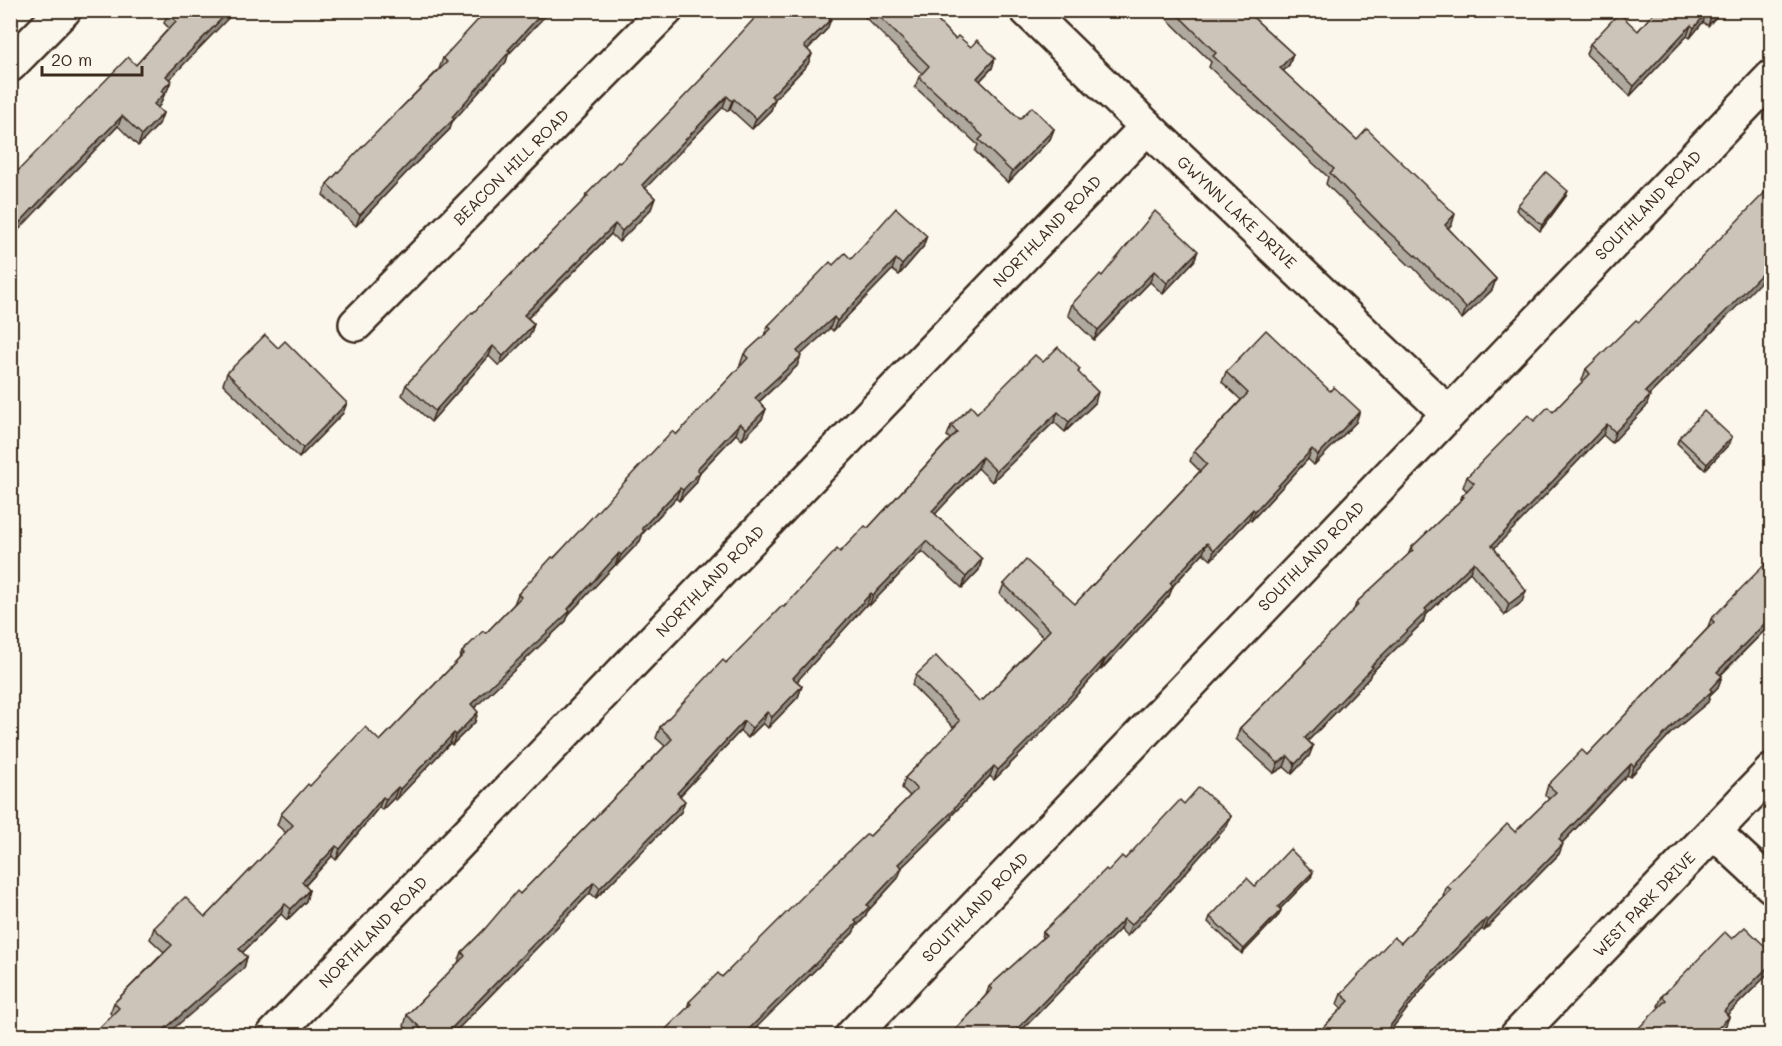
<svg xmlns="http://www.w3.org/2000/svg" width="1782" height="1046" viewBox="0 0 1782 1046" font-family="Mali,sans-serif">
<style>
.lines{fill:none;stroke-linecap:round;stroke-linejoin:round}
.minor-casing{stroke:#3b2a1e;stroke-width:38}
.minor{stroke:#fbf7ec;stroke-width:33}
.wall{fill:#afa99f;stroke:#3b2a1e;stroke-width:1.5}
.shaded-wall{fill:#8f8982;stroke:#3b2a1e;stroke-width:1.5}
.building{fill:#ccc4b9;stroke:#3b2a1e;stroke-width:1.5}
.labels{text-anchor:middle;stroke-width:4.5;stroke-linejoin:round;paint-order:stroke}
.street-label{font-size:16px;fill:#3b2a1e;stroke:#fbf7ec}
</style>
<rect width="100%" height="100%" fill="#fbf7ec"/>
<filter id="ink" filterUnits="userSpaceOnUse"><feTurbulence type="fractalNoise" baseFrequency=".0167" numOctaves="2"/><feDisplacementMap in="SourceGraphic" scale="12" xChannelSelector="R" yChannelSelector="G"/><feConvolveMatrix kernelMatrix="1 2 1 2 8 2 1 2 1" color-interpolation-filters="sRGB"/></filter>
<g filter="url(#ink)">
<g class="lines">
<defs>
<g id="minor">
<polyline points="1027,10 1147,127 1448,413"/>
<polyline points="10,65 64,10"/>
<polyline points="356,324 666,10"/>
<polyline points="1714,832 1772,886"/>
<polyline points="273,1036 1147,127"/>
<polyline points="852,1036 1772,77"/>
<polyline points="1517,1036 1772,771"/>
</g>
</defs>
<use href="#minor" class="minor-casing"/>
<use href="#minor" class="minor"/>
</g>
<g class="wall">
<polygon points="236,10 169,79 171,81 167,91 164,95 160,105 157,108 163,113 159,124 138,146 118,126 62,184 15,174 136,65 169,28 164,23 168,13"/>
<polygon points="866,10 927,10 955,39 971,47 995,58 992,68 980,81 1020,119 1054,129 1050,139 1008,183 975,151 978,145 915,87 919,77 922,74 864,16"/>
<polygon points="1245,10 1293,54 1289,65 1283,71 1357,140 1452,224 1448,228 1496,279 1492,290 1462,319 1412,266 1411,267 1379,236 1326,184 1328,177 1209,67 1211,62 1159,11"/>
<polygon points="1656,10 1722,10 1708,26 1703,22 1690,38 1687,36 1630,96 1586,54 1590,44 1638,31"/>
<polygon points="831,19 827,29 807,50 812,54 808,64 775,99 771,110 752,129 730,109 728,111 723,107 645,188 655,198 651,209 619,242 611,234 528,318 534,324 530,335 499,366 489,356 431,422 402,395 406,385 473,313 585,199 586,195 620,163 702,79 703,75"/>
<polygon points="508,55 506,62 452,122 450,129 407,172 356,226 323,195 327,184 439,69 443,58"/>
<polygon points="1566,196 1540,231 1516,210 1518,205"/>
<polygon points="923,247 899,275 892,270 833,331 830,328 800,355 797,366 759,402 766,409 762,419 742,440 736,434 700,472 696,483 679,501 676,498 643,533 640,541 617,565 616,564 569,614 566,621 474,708 475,722 452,745 450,743 396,800 394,798 382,810 379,807 336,860 332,856 305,886 309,890 306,901 287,920 281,914 242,953 247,957 244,968 112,1015 110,1013 114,1003 164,952 150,939 154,928 205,917 286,833 277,825 281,814 310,786 380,741 459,659 462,652 486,633 514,604 518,594 676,435 741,366 740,365 744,354 764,336 768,326 833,265 851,259"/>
<polygon points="1194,261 1163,294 1150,282 1094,340 1068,315 1072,304 1102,276"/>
<polygon points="1639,322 1721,323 1649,395 1646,407 1612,443 1603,435 1494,548 1522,602 1505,615 1470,572 1425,616 1423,622 1371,673 1369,678 1308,741 1313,746 1309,756 1292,774 1284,767 1274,773 1236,739 1240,728 1303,665 1305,661 1354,610 1356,603 1408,555 1411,548 1460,501 1462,496 1467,491 1463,487 1467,477 1534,421 1553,412 1583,381 1582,380 1586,369"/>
<polygon points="1043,362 1080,369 1078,373 1095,403 1065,432 1054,422 992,482 978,468 935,514 982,559 979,570 962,588 922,551 869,606 867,604 797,681 802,686 798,697 768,728 763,723 748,738 740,731 680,796 681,812 596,898 590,893 452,1035 413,1035 404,1026 407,1015 458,963 462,952 520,894 665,746 656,738 660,727 840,552 868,528 950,439 947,436 951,426 977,413"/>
<polygon points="1226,372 1356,422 1314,465 1308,459 1251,521 1249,519 1211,560 1203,553 1173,586 1169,596 1101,670 1100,669 1048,726 994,780 990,776 952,815 951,819 901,868 898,878 867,912 865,917 856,927 853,933 774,1010 687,1008 689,1002 722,977 870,836 910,796 902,788 905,778 954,728 912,685 916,675 979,702 983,700 1043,637 1000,594 1004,584 1075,604 1200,471 1190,461 1194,451 1241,400 1222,382"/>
<polygon points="227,373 343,413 299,458 223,384"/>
<polygon points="1679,438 1730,443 1705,470 1677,443"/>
<polygon points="1711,619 1772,623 1721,675 1722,676 1718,687 1710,695 1708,702 1670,734 1630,777 1627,775 1562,843 1559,854 1484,931 1482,929 1427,983 1387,1035 1316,1035 1342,1009 1337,1004 1341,994 1401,943 1444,897 1443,896 1447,886 1515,832 1549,799 1545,795 1548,785 1587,755 1707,629"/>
<polygon points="1184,804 1231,816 1227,826 1154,908 1127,936 1120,929 1017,1035 950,1035 978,1006 980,1002 986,995 989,987 1041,940 1043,932 1108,871 1125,859"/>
<polygon points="1311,877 1280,909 1281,910 1279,915 1242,954 1208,922 1210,917 1255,886"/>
<polygon points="1732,939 1772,953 1772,970 1727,1015 1729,1017 1725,1027 1658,1006 1662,996"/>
</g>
<g class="shaded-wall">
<polygon points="230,10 236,10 162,87 166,76"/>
<polygon points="545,10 551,10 508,55 506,62 452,122 450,129 407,172 356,226 360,215 452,117 508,50"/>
<polygon points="1716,10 1722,10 1708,26 1711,16"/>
<polygon points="1707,12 1703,22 1690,38 1694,28"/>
<polygon points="831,19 827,29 800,57 804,46"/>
<polygon points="1691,25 1687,36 1630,96 1634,86"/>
<polygon points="812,54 808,64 767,107 771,96"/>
<polygon points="1293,54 1289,65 1276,79 1280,68"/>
<polygon points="995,58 992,68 973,88 977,78"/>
<polygon points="171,81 167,91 164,95 160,105 150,115 154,104 161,91"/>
<polygon points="727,96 723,107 638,196 642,185"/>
<polygon points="734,99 730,109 728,111 732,101"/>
<polygon points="775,99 771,110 752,129 756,119"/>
<polygon points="163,113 159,124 138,146 142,135"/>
<polygon points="122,116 118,126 62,184 10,239 10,233 65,174"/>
<polygon points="1054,129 1050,139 1008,183 1012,172"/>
<polygon points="1568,191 1566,196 1540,231 1542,225"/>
<polygon points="655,198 651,209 619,242 622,231"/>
<polygon points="1455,214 1452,224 1441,235 1445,225"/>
<polygon points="615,224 611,234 521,325 524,315"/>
<polygon points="927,236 923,247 899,275 902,265"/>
<polygon points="1198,251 1194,261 1163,294 1167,283"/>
<polygon points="896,259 892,270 833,331 837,321"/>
<polygon points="1772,263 1772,270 1721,323 1641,403 1645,392"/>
<polygon points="1154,271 1150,282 1094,340 1098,330"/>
<polygon points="1496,279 1492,290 1462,319 1466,308"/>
<polygon points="834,317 830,328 793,362 797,351"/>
<polygon points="534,324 530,335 499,366 503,356"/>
<polygon points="493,346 489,356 431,422 435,411"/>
<polygon points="801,356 797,366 751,409 755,398"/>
<polygon points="1098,392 1095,403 1065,432 1069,422"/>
<polygon points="1650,396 1646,407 1612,443 1615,432"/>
<polygon points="347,403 343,413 299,458 303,448"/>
<polygon points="766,409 762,419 742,440 746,429"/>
<polygon points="1360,411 1356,422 1314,465 1318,455"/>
<polygon points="1058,412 1054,422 992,482 996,471"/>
<polygon points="740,423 736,434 700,472 696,483 679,501 683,490 697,469"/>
<polygon points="1607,424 1603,435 1488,555 1492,545"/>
<polygon points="1732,437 1730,443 1705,470 1707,464"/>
<polygon points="1312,449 1308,459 1251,521 1255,511"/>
<polygon points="982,457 978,468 928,522 932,511"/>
<polygon points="680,488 676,498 643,533 640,541 617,565 621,555 642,528"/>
<polygon points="1253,509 1249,519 1211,560 1214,550"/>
<polygon points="926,541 922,551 869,606 873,595"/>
<polygon points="1207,543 1203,553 1166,593 1170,583"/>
<polygon points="619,553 616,564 569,614 566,621 467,715 471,704 568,609"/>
<polygon points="982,559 979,570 962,588 966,577"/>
<polygon points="1474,562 1470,572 1425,616 1423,622 1371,673 1369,678 1301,748 1305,738 1371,666 1425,609"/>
<polygon points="1173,586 1169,596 1101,670 1105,660"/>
<polygon points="1526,591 1522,602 1505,615 1509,604"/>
<polygon points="871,593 867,604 790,689 793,678"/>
<polygon points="1772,616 1772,623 1713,682 1717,672"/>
<polygon points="1104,659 1100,669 1048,726 994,780 998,770"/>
<polygon points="1722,676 1718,687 1710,695 1708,702 1670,734 1630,777 1634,766 1674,724"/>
<polygon points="802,686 798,697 768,728 772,717"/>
<polygon points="478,712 475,722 452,745 456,735"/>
<polygon points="767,712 763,723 748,738 752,728"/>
<polygon points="744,721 740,731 673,803 677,793"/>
<polygon points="454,733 450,743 396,800 400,789"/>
<polygon points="1313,746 1309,756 1292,774 1295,764"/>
<polygon points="1288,756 1284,767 1274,773 1278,763"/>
<polygon points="1631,764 1627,775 1555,850 1559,839"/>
<polygon points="994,766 990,776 952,815 951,819 895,874 898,864"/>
<polygon points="398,787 394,798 382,810 386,799"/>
<polygon points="383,797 379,807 336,860 340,849"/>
<polygon points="685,801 681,812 596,898 600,888"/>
<polygon points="1231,816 1227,826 1154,908 1127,936 1131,925"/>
<polygon points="1563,844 1559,854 1484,931 1488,921"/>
<polygon points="336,846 332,856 298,893 302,882"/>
<polygon points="902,868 898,878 867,912 865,917 856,927 853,933 774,1010 749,1035 743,1035 855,921 867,905"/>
<polygon points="1313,872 1311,877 1276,913 1278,907"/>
<polygon points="594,882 590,893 452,1035 445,1035"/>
<polygon points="309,890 306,901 287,920 291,909"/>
<polygon points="285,904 281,914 235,960 239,949"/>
<polygon points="1281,910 1279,915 1242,954 1244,949"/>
<polygon points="1124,919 1120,929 1017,1035 1012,1035 1012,1034"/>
<polygon points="1486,919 1482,929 1427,983 1387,1035 1383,1035 1431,973"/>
<polygon points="247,957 244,968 166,1035 158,1035"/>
<polygon points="1772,963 1772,970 1720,1022 1724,1011"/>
<polygon points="1729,1017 1725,1027 1717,1035 1711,1035"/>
</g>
<g class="building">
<polygon points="170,10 230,10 166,76 171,81 161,91 164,94 154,104 163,113 142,135 122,116 65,174 10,233 10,174 13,172 15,174 128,57 136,65 176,21 168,13"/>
<polygon points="487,10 545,10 508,50 510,51 452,117 454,119 411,161 360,215 327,184 361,148 447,62 443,58"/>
<polygon points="762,10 822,10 831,19 804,46 812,54 771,96 775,99 756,119 734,99 732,101 727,96 642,185 655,198 622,231 615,224 524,315 534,324 503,356 493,346 435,411 406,385 472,312 473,313 588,196 586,195 618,162 620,163 704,76 703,75"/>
<polygon points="873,10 927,10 955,39 958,36 971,47 977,40 995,58 977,78 1020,119 1032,107 1054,129 1012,172 979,140 983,136 919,77 929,66"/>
<polygon points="1173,10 1245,10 1293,54 1280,68 1357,140 1367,129 1455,214 1445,225 1496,279 1466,308 1416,255 1415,256 1382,226 1330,173 1334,169 1213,56 1216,53"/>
<polygon points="1656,10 1716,10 1711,16 1707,12 1694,28 1691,25 1634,86 1590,44 1619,13 1638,31"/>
<polygon points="1546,172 1568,191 1542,225 1518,205"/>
<polygon points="1772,185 1772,263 1725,312 1645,392 1650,396 1615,432 1607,424 1492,545 1526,591 1509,604 1474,562 1425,609 1427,611 1371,666 1373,667 1305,738 1313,746 1295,764 1288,756 1278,763 1240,728 1306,662 1305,661 1358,605 1356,603 1413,550 1411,548 1464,497 1462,496 1474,483 1467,477 1528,415 1534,421 1548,407 1553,412 1590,374 1586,369 1636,320 1639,322"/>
<polygon points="896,208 927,236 902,265 896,259 837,321 834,317 797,351 801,356 755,398 766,409 746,429 740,423 697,469 700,472 683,490 680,488 642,528 644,531 621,555 619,553 568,609 570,611 471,704 478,712 456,735 454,733 400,789 398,787 386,799 383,797 340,849 336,846 302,882 309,890 291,909 285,904 239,949 247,957 158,1035 92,1035 119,1008 114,1003 172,945 154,928 185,897 205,917 293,825 281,814 308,784 310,786 365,727 380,741 464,654 462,652 483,631 486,633 521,597 518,594 552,557 554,558 672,431 676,435 748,358 744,354 771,329 768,326 830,262 833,265 845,253 851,259"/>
<polygon points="1155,211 1198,251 1167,283 1154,271 1098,330 1072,304 1100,274 1102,276"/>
<polygon points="1266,330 1330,391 1334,387 1360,411 1318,455 1312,449 1255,511 1253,509 1214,550 1207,543 1170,583 1173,586 1105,660 1104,659 1052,716 998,770 994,766 954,808 955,809 898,864 902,868 867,905 869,907 855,921 857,923 778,1000 743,1035 660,1035 691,1004 689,1002 718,973 722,977 830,869 867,834 870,836 917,789 905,778 960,721 916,675 936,656 979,702 982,699 983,700 1050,630 1004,584 1026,560 1075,604 1207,464 1194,451 1248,393 1226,372"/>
<polygon points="265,335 278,348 285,341 347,403 303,448 227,373"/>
<polygon points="1058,347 1080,369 1078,372 1098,392 1069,422 1058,412 996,471 982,457 932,511 982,559 966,577 926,541 873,595 871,593 793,678 802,686 772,717 767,712 752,728 744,721 677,793 685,801 600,888 594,882 445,1035 428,1035 407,1015 465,956 462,952 483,931 517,891 520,894 672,739 660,727 723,660 726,663 782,606 784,607 837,549 840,552 865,526 868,528 957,432 951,426 971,406 977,413 1035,355 1043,362"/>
<polygon points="1704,411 1732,437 1707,464 1679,438"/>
<polygon points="1772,557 1772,616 1717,672 1722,676 1710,689 1712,691 1674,724 1634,766 1631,764 1559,839 1563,844 1488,921 1486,919 1431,973 1383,1035 1381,1033 1379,1035 1316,1035 1349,1001 1341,994 1394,937 1401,943 1451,890 1447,886 1507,824 1515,832 1556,792 1548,785 1582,750 1587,755 1714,622 1711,619"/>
<polygon points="1199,787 1231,816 1158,898 1131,925 1124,919 1012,1034 1009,1030 1004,1035 950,1035 981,1003 980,1002 992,989 989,987 1046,935 1043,932 1106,869 1108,871 1122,856 1125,859 1180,800 1184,804"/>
<polygon points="1290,849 1313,872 1278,907 1281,910 1244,949 1210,917 1247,878 1255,886"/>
<polygon points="1745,927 1772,953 1772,963 1724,1011 1729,1017 1711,1035 1632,1035 1666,1000 1662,996 1725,932 1732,939"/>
<polygon points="1622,1032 1626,1035 1618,1035"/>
</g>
</g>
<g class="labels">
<g class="street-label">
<text transform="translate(511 167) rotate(-45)" y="6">BEACON HILL ROAD</text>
<text transform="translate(1648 205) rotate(-46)" y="6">SOUTHLAND ROAD</text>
<text transform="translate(1237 212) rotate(43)" y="6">GWYNN LAKE DRIVE</text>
<text transform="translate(1047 231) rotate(-46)" y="6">NORTHLAND ROAD</text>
<text transform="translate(1311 556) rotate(-46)" y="6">SOUTHLAND ROAD</text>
<text transform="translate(710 581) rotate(-46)" y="6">NORTHLAND ROAD</text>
<text transform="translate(1644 904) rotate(-46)" y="6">WEST PARK DRIVE</text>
<text transform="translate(975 907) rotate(-46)" y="6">SOUTHLAND ROAD</text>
<text transform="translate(373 932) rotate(-46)" y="6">NORTHLAND ROAD</text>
</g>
</g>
<rect width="1782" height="1046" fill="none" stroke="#fbf7ec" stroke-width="36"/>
<rect x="18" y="18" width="1746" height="1010" fill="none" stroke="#3b2a1e" stroke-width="2" filter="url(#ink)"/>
<path d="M42 66v9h100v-9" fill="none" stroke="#3b2a1e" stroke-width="3"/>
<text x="51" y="66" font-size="18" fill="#3b2a1e" stroke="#fbf7ec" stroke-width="4.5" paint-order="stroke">20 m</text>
</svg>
